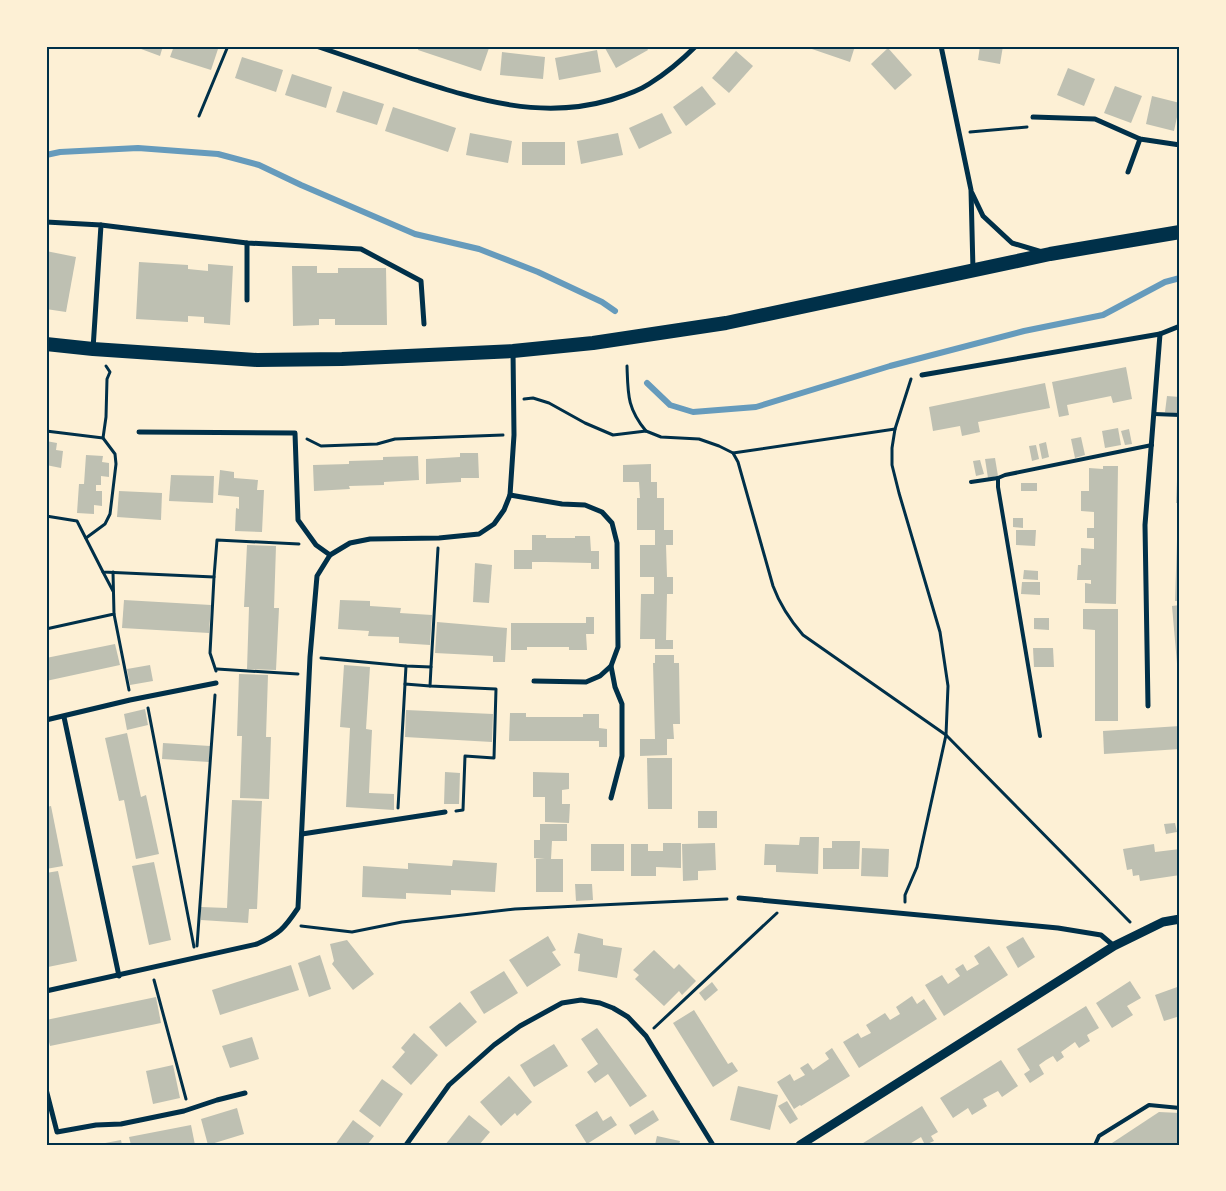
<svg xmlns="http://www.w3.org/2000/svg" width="1226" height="1191" viewBox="0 0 1226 1191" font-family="Cabin,sans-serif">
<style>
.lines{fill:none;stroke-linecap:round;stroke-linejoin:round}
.stream{stroke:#669bbc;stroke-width:6}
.building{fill:#bec0b2}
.path{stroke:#003049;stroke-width:3}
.service{stroke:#003049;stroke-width:4}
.minor{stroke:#003049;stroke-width:5}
.tertiary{stroke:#003049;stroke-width:9}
.trunk{stroke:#003049;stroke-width:14}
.neatline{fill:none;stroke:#003049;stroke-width:2}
</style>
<rect width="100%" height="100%" fill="#fdf0d5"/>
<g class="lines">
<g class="stream">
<polyline points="46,155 60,152 138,148 218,154 259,165 301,185 415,234 479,249 538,272 602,302 615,311"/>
<polyline points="647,383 670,405 693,412 756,407 890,366 1024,331 1103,315 1165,282 1180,278"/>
</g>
</g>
<g class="building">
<polygon points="133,46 163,46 160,56"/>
<polygon points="174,46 209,46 218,49 211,70 170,57"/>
<polygon points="419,46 485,46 489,48 481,71 418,50"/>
<polygon points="608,46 646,46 648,50 616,68 605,48"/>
<polygon points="810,46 855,46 850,62 809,48"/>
<polygon points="980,46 1003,46 1000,64 978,60"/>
<polygon points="888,48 912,75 895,90 871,64"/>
<polygon points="597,50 601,72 559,80 555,58"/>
<polygon points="736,51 753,66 729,93 712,78"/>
<polygon points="502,52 545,57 543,79 500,75"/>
<polygon points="242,57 283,70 276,92 235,78"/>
<polygon points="1068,68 1095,79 1084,106 1057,95"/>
<polygon points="292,74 332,87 326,108 285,95"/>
<polygon points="702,86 716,104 686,126 673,107"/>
<polygon points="1115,86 1142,96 1131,123 1104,113"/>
<polygon points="343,91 384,104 377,125 336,112"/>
<polygon points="1152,96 1180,103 1174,131 1146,124"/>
<polygon points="393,107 456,128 448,152 385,131"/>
<polygon points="662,113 672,133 639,149 629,128"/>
<polygon points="470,133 512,141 508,163 466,155"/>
<polygon points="618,133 623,155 581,164 577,141"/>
<rect x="522" y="142" width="43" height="23"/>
<polygon points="46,251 76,257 66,312 46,309"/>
<polygon points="139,262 188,265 188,269 208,271 208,264 233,266 230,325 204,323 204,317 188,316 188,322 136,319"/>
<polygon points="292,266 317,266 317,273 338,273 338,268 386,268 387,325 335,325 335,319 319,319 319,325 293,326"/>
<polygon points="1126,367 1132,399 1113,403 1111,396 1067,405 1069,415 1059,417 1052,382"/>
<polygon points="1045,383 1050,408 978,422 980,432 962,436 960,426 933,431 929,407"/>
<polygon points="1167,396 1180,397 1180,414 1165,412"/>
<polygon points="1118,428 1121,445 1105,448 1102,431"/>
<polygon points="1129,429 1132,444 1125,445 1121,431"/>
<polygon points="1081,437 1085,455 1075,458 1071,439"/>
<polygon points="46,441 57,443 56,450 63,451 61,468 46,465"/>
<polygon points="1046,442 1049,457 1042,459 1039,444"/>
<polygon points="1036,445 1039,459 1032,461 1029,446"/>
<polygon points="460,453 478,453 479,478 461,478 461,482 426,484 426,459 460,457"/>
<polygon points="86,455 103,456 102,462 109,463 109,477 101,476 101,485 96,485 96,491 102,491 102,506 94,505 94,514 77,513 79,484 84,484"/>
<polygon points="418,456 419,480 384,482 384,485 349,486 350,489 314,491 313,465 349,464 349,461 383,460 383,457"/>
<polygon points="1178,457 1180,457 1180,503 1176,503"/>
<polygon points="995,458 998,476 988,478 985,459"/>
<polygon points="980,460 984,474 976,476 973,461"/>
<polygon points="651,464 651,482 657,482 657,498 664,498 664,530 673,530 673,545 666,545 667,577 673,577 673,594 667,594 666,640 673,640 673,649 655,649 655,639 640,639 641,594 654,594 654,577 640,577 640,545 655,545 655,530 637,530 637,498 640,498 639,482 623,482 623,465"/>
<polygon points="1103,466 1118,466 1116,604 1085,603 1085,583 1091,584 1091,580 1077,580 1078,565 1081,565 1081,548 1094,549 1094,538 1087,538 1087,528 1094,528 1094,512 1081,511 1081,491 1089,491 1089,468 1103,469"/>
<polygon points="220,470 234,472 234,478 258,480 257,490 264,490 262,532 235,531 236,508 239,509 239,497 218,495"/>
<polygon points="171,475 214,476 213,503 169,501"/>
<rect x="1021" y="483" width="16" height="8"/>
<polygon points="119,491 162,493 161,520 117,517"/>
<polygon points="1178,509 1180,509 1180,601 1175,601"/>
<polygon points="1013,518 1023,518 1023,528 1013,527"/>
<polygon points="1016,530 1036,530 1035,546 1016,545"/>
<polygon points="532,535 546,535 546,538 575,538 575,536 590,536 591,551 599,551 599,569 591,569 591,563 546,562 532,562 532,569 514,569 514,550 532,550"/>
<polygon points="247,545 276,546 274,608 279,608 276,670 247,669 249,607 244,607"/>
<polygon points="475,563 492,565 489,603 473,602"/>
<polygon points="1024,570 1038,571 1038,580 1023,579"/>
<polygon points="1022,582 1040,582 1040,595 1021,594"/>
<polygon points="124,600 211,605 209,633 122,628"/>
<polygon points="340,600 370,601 370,606 401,608 400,613 432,615 430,645 399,643 399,637 368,636 369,631 338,629"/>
<polygon points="1180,605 1180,675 1178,675 1172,606"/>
<polygon points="1083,609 1118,609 1118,721 1095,721 1095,630 1083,629"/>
<polygon points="586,617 594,617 594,634 586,634 587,650 569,650 569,647 527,647 527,650 511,650 511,623 586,623"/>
<polygon points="1034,618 1049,618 1049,630 1034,629"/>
<polygon points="437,622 507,628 505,662 493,662 493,656 435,653"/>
<polygon points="115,644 120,665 46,681 46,658"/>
<polygon points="1033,648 1053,648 1054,667 1034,667"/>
<polygon points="655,655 674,655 674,663 679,663 680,724 673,724 674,739 667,739 667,755 640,756 640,739 655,739 653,663 655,663"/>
<polygon points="150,665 153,681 130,685 127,669"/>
<polygon points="344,665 370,667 366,729 372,730 369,793 394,794 394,810 346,807 350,728 340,727"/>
<polygon points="239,674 268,675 266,737 271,737 269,799 240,798 242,736 237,736"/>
<polygon points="145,709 148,725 127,730 124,714"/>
<polygon points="406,710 493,714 492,742 405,737"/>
<polygon points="510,713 526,713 526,717 583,717 583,714 599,714 599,728 607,729 607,747 599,747 599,741 509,741"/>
<polygon points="1180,726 1180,749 1104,754 1103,731"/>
<polygon points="127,733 141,797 146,795 159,854 136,859 124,800 119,801 105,738"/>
<polygon points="163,743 210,746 209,762 162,759"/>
<polygon points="647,758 672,758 672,809 648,809"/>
<polygon points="445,772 460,773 459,804 444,804"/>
<polygon points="533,772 569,773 569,789 562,790 562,804 570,804 569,823 545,822 545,797 533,797"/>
<polygon points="232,800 262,801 257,909 249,909 248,923 201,920 201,907 227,908"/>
<polygon points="51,806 63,866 46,869 46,807"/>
<rect x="698" y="811" width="19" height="17"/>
<polygon points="1175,823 1177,832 1166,834 1164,824"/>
<polygon points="540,824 567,824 567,841 552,841 551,859 563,859 563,892 536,892 536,859 545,859 534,858 534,840 540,840"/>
<polygon points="800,837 819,837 818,874 776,872 776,865 764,865 765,844 799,845"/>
<polygon points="832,841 860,841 859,869 823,869 823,848 832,848"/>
<polygon points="663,843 681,843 681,868 656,867 656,876 631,876 631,844 648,844 648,851 663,851"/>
<polygon points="715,843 716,870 698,871 698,880 683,881 682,844"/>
<rect x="591" y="844" width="33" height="27"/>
<polygon points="1154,844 1155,852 1180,849 1180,875 1140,881 1139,875 1133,876 1132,869 1127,870 1123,849"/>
<polygon points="862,848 889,849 888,877 861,876"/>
<polygon points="453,860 497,863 495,892 451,890 451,895 406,893 406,899 362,897 363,866 408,869 408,863 452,866"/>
<polygon points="154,862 171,940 149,945 132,866"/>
<polygon points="58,871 77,961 48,967 46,958 46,873"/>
<polygon points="575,884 592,884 593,900 576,901"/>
<polygon points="578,933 603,939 603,945 622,948 617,978 578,971 580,954 574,953"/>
<polygon points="548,936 556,950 552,952 561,965 527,987 509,960"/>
<polygon points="1023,937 1035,957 1018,968 1006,947"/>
<polygon points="347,940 374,974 353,990 332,964 334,961 330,944"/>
<polygon points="989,946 1008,975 944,1016 925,985 942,975 948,984 960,976 955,969 963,964 967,971 979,964 974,956"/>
<polygon points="654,950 674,969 679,964 696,981 682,995 679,991 664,1006 635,979 639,975 633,970"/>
<polygon points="320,955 331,989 309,997 298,963"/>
<polygon points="291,965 299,990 220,1015 212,990"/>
<polygon points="504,971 518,993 484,1014 470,992"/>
<polygon points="1130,981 1141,998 1127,1006 1133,1015 1112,1028 1096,1003"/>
<polygon points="712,982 718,990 705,1001 699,993"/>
<polygon points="1180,986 1180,1016 1164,1021 1155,995"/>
<polygon points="912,996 917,1004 924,999 937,1019 859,1068 843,1042 858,1033 861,1038 871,1033 866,1025 885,1013 890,1020 900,1014 896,1007"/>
<polygon points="156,997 161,1023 50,1046 46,1030 46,1020"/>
<polygon points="460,1002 477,1022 446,1047 429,1027"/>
<polygon points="1086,1006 1099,1028 1087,1035 1090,1041 1079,1048 1075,1042 1061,1052 1064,1057 1057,1062 1053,1056 1046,1060 1039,1065 1044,1074 1030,1083 1024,1074 1030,1070 1017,1049"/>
<polygon points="694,1010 728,1064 732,1062 738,1071 713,1087 673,1023"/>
<polygon points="597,1028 647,1096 630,1107 608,1074 595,1083 587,1072 598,1064 581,1039"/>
<polygon points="414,1033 438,1055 411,1085 392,1067 405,1052 401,1048"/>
<polygon points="252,1037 259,1059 230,1068 222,1046"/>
<polygon points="554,1044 568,1066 534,1087 520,1065"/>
<polygon points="832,1048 850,1076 801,1106 800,1105 794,1109 777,1082 790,1074 794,1081 805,1075 800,1068 808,1063 813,1070 829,1059 825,1053"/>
<polygon points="1001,1060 1018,1086 1002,1097 998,1091 983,1099 987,1106 972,1115 968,1108 953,1118 940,1098"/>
<polygon points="173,1065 180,1098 153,1104 146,1071"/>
<polygon points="509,1076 532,1102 517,1116 515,1113 501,1126 480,1102"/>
<polygon points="382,1079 403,1094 380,1127 359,1111"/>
<polygon points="738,1086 778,1095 770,1130 730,1120"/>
<polygon points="787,1101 798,1119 790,1124 778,1106"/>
<polygon points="922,1106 938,1132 931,1136 934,1141 925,1145 921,1137 908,1145 860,1145"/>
<polygon points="237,1108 244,1134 208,1145 201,1119"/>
<polygon points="653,1110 659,1120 635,1135 629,1125"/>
<polygon points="597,1111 603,1121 611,1116 617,1125 587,1144 575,1125"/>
<polygon points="1159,1112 1180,1113 1180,1145 1109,1145"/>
<polygon points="469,1115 490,1132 479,1145 445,1145"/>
<polygon points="353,1120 374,1136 367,1145 335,1145"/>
<polygon points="191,1125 195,1145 131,1145 129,1137"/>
<polygon points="657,1136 680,1141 679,1145 655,1145"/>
<polygon points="121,1140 122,1145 100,1145 100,1144"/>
</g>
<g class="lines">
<g class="path">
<polyline points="199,116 228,46"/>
<polyline points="970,132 1027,127"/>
<path d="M627 366C628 394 627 408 646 431"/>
<path d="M524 399 533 398 549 403 585 423 613 435 646 431 661 437 699 439 719 446 733 453 738 462 773 586C780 605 790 620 803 635L946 735 1130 922"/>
<polyline points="46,431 103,438 115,454 116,464 110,514 105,524 86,538"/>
<polyline points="103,438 106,417 107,379 110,372 106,366"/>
<polyline points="307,439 321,446 377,444 395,439 503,435"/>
<polyline points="733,453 895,429"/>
<polyline points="46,516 77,521 103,572 214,577 210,653 216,671"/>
<polyline points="103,572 113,591"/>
<polyline points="214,577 217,540 299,544"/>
<polyline points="114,614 129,690"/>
<polyline points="46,629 114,614 113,572"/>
<polyline points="321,658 406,666 431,667 438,548"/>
<polyline points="431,667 430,686 496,689 494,758 465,756 463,810 456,811"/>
<polyline points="217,669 298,674"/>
<polyline points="405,684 406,666"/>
<polyline points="148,708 194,947"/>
<polyline points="398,808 405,684 430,686"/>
<polyline points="905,902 905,895 917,867 946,735 948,686 940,632 899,493 892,465 892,448 895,429 911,379"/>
<polyline points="301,926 352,932 402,922 515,909 727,899"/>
<polyline points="197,946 215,695"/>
<polyline points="154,980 186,1099"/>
<polyline points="654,1028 777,913"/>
</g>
<g class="service">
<polyline points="1154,414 1180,415"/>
<polyline points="998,478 998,487 1040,736"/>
<polyline points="971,482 998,478 1005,475 1152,445"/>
<polyline points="1095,1145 1099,1136 1149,1105 1180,1108"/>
</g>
<g class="minor">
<path d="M316 46C348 57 381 68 413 79 478 100 541 120 610 100 623 96 637 92 649 84 665 74 682 60 696 46"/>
<polyline points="941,46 971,190 973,270"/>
<polyline points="1033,117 1095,119 1140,139 1180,145"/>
<polyline points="1128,172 1140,139"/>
<polyline points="972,193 983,216 1012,243 1042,252"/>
<polyline points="46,222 101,225 93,349"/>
<polyline points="101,225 247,243 361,249 421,281 424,324"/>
<polyline points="247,300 247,243"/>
<polyline points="922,375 1160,334 1180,326"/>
<polyline points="139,432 295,433 298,520 316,545 330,555"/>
<polyline points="510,495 562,504 585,505 602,512 612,523 617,543 618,647 611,666 615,687 622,704 622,756 611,798"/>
<polyline points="534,681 586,682 600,676 611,666"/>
<polyline points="1148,706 1145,525 1160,334"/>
<polyline points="64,717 119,976"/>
<polyline points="46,720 130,700 216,683"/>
<polyline points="302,834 445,812"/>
<polyline points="739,898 1058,928 1101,935 1114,946"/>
<path d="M46 991 257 944C279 934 284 929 298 908L310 657 317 576 330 555 350 543 370 539 439 538 479 534 494 524 504 510 510 495 514 435 513 351"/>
<polyline points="46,1089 57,1132 96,1125 121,1124 184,1111 217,1100 245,1093"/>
<polyline points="406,1145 449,1085 494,1045 520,1026 562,1003 581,1000 600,1003 613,1008 628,1017 646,1036 713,1145"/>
</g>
<polyline class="tertiary" points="800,1145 1114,946 1163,922 1180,919"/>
<polyline class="trunk" points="46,344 93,349 257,360 342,359 513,351 593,343 726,323 1050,254 1180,232"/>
</g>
<rect width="1226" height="1191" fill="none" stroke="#fdf0d5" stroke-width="95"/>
<rect x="48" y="48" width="1130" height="1096" class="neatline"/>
</svg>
